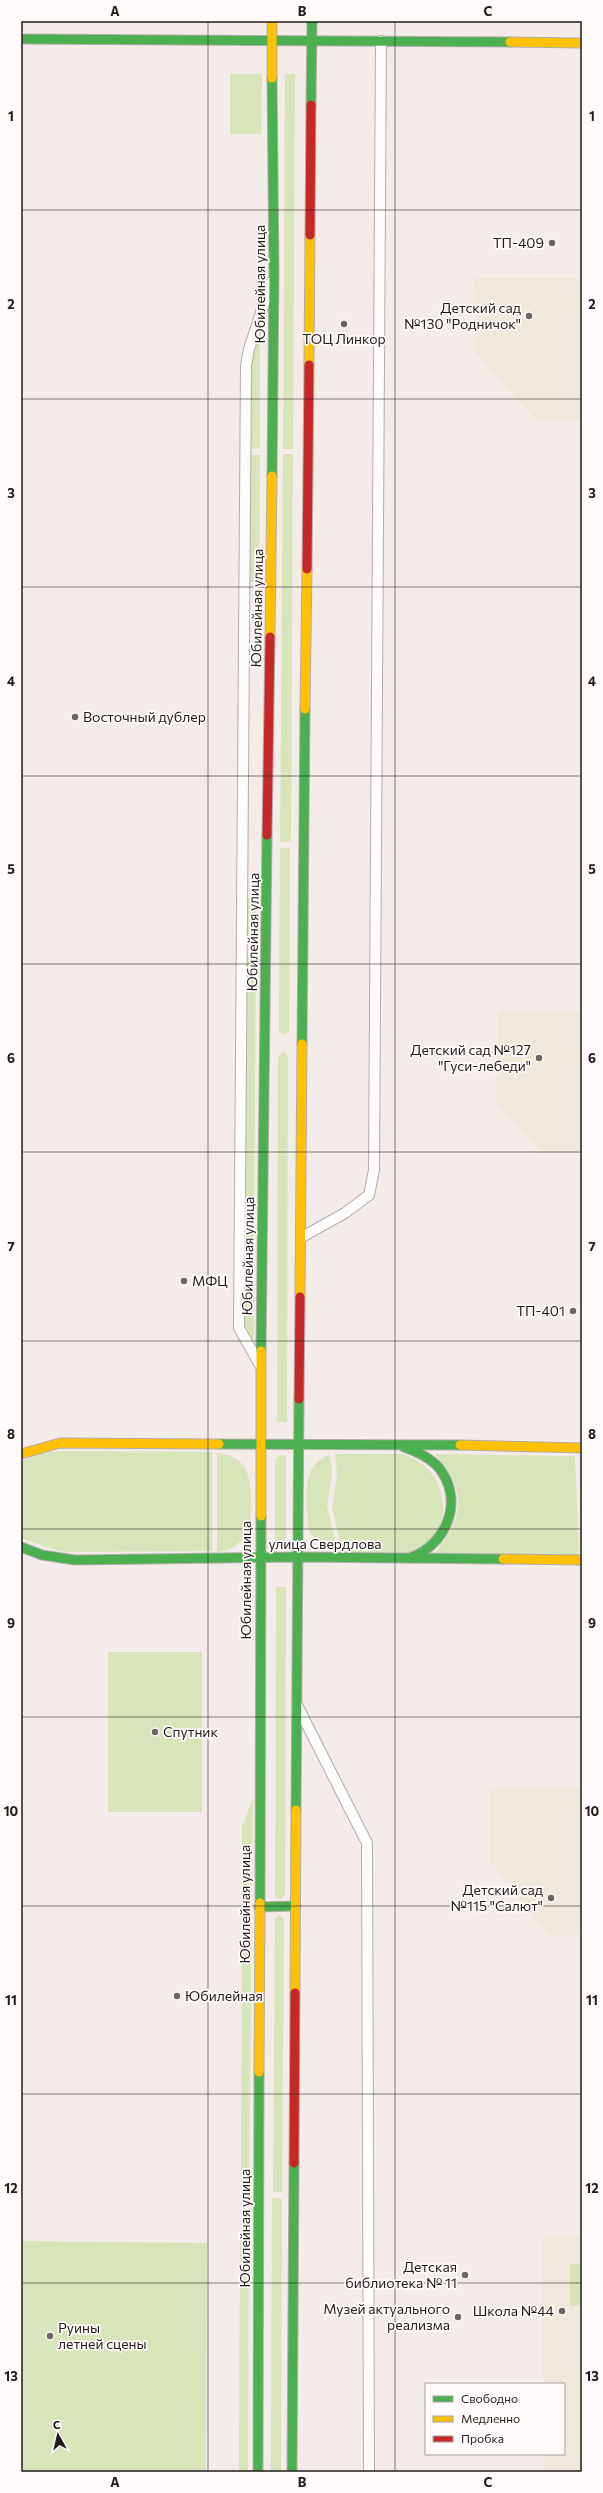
<svg xmlns="http://www.w3.org/2000/svg" width="603" height="2493" viewBox="0 0 603 2493" font-family="Commissioner,sans-serif">
<style>
.education{fill:#f0e8da}
.green{fill:#d8e5bb}
.lines{fill:none;stroke-linecap:round;stroke-linejoin:round}
.street-casing{stroke:#b3adaa;stroke-width:12}
.fast-casing{stroke:#b3adaa;stroke-width:11}
.slow-casing{stroke:#b3adaa;stroke-width:11}
.jam-casing{stroke:#b3adaa;stroke-width:11}
.street{stroke:#fdfcfc;stroke-width:10}
.fast{stroke:#4caf50;stroke-width:9}
.slow{stroke:#ffc107;stroke-width:9}
.jam{stroke:#c62828;stroke-width:9}
.grid{fill:none;stroke:#211c1a;stroke-width:1;stroke-opacity:0.55}
.poi-dot{fill:#6b6562;stroke:#fefbfa;stroke-width:1.5}
.labels{text-anchor:middle;stroke-width:3.5;stroke-linejoin:round;paint-order:stroke}
.poi-label{font-size:14px;fill:#211c1a;stroke:#fefbfa;text-anchor:end}
.street-label{font-size:14px;fill:#211c1a;stroke:#fefbfa}
.neatline{fill:none;stroke:#211c1a;stroke-width:1.5}
.grid-label{font-size:13px;text-anchor:middle;font-weight:bold;fill:#211c1a}
</style>
<rect width="100%" height="100%" fill="#f4ece9"/>
<g class="education">
<polygon points="475,278 582,278 582,420 536,420 476,354"/>
<polygon points="498,1011 582,1012 582,1153 542,1153 496,1103"/>
<polygon points="490,1788 582,1788 582,1935 549,1935 490,1861"/>
<polygon points="542,2237 582,2237 582,2472 544,2472 543,2454 564,2454 564,2384 543,2384"/>
</g>
<g class="green">
<polygon points="230,74 262,74 261,134 230,134"/>
<polygon points="285,74 295,74 293,449 283,449"/>
<polygon points="260,327 260,448 249,449 250,367"/>
<polygon points="283,454 293,454 291,842 280,842"/>
<polygon points="249,455 260,455 259,582 249,582"/>
<polygon points="280,848 290,848 289,1031 284,1035 279,1031"/>
<polygon points="256,897 256,939 250,944 247,941 246,898"/>
<polygon points="250,955 256,960 254,1238 246,1238 246,960"/>
<polygon points="283,1051 288,1057 287,1422 277,1422 278,1057"/>
<polygon points="246,1285 254,1285 254,1338 252,1340 243,1327"/>
<polygon points="61,1451 212,1452 212,1551 67,1552 55,1550 21,1538 21,1461 42,1453"/>
<path d="M217 1453C247 1456 251 1476 251 1502 251 1526 245 1550 217 1552Z"/>
<path d="M335 1454H402C442 1464 460 1519 423 1545 419 1548 415 1553 410 1554 395 1558 363 1555 346 1556L342 1550 332 1508 337 1476Z"/>
<path d="M435 1454 575 1456 579 1555 432 1556C463 1521 469 1491 435 1454Z"/>
<polygon points="280,1455 285,1456 286,1460 286,1547 275,1547 275,1460"/>
<path d="M330 1455 332 1472 327 1506 338 1552C326 1550 312 1540 308 1527 307 1503 299 1464 330 1455Z"/>
<polygon points="276,1587 286,1587 285,1895 280,1899 275,1896"/>
<rect x="108" y="1652" width="94" height="160"/>
<polygon points="253,1798 249,2191 241,2191 242,1827"/>
<polygon points="279,1915 284,1919 282,2192 273,2192 275,1919"/>
<polygon points="272,2198 282,2199 281,2472 271,2472"/>
<polygon points="240,2238 249,2238 248,2472 239,2472"/>
<polygon points="21,2241 207,2243 206,2472 21,2472"/>
<rect x="570" y="2264" width="12" height="42"/>
</g>
<g class="lines">
<defs>
<g id="street">
<polyline points="302,1237 345,1213 369,1195 374,1170 381,41"/>
<polyline points="260,1365 239,1328 246,366 249,349 271,282"/>
<polyline points="297,1705 367,1843 369,2472"/>
</g>
<g id="fast">
<polyline points="21,39 510,42"/>
<polyline points="311,105 312,21"/>
<polyline points="272,476 274,273 272,78"/>
<polyline points="302,1044 305,709"/>
<polyline points="261,1351 267,835"/>
<polyline points="219,1444 460,1445"/>
<path d="M404 1447C418 1452 434 1459 442 1472 463 1504 445 1545 412 1557"/>
<polyline points="21,1547 42,1555 75,1560 297,1557 503,1559"/>
<polyline points="296,1810 299,1399"/>
<polyline points="260,1903 261,1516"/>
<polyline points="259,1907 296,1906"/>
<polyline points="258,2472 259,2072"/>
<polyline points="292,2472 294,2163"/>
</g>
<g id="slow">
<polyline points="272,21 272,78"/>
<polyline points="510,42 582,43"/>
<polyline points="309,365 310,235"/>
<polyline points="270,637 272,476"/>
<polyline points="305,709 307,569"/>
<polyline points="300,1297 302,1044"/>
<polyline points="460,1445 582,1448"/>
<polyline points="21,1454 60,1443 219,1444"/>
<polyline points="261,1516 261,1351"/>
<polyline points="503,1559 582,1560"/>
<polyline points="295,1993 296,1810"/>
<polyline points="259,2072 260,1903"/>
</g>
<g id="jam">
<polyline points="310,235 311,105"/>
<polyline points="307,569 309,365"/>
<polyline points="267,835 270,637"/>
<polyline points="299,1399 300,1297"/>
<polyline points="294,2163 295,1993"/>
</g>
</defs>
<use href="#street" class="street-casing"/>
<use href="#fast" class="fast-casing"/>
<use href="#slow" class="slow-casing"/>
<use href="#jam" class="jam-casing"/>
<use href="#street" class="street"/>
<use href="#fast" class="fast"/>
<use href="#slow" class="slow"/>
<use href="#jam" class="jam"/>
</g>
<path class="grid" d="M208 21V2472M395 21V2472M21 210H582M21 399H582M21 587H582M21 776H582M21 964H582M21 1152H582M21 1341H582M21 1529H582M21 1717H582M21 1906H582M21 2094H582M21 2283H582"/>
<g class="poi-dot">
<circle cx="552" cy="243" r="4"/>
<circle cx="529" cy="316" r="4"/>
<circle cx="344" cy="324" r="4"/>
<circle cx="75" cy="717" r="4"/>
<circle cx="539" cy="1058" r="4"/>
<circle cx="184" cy="1281" r="4"/>
<circle cx="573" cy="1311" r="4"/>
<circle cx="155" cy="1732" r="4"/>
<circle cx="551" cy="1898" r="4"/>
<circle cx="177" cy="1996" r="4"/>
<circle cx="465" cy="2275" r="4"/>
<circle cx="562" cy="2311" r="4"/>
<circle cx="458" cy="2317" r="4"/>
<circle cx="50" cy="2336" r="4"/>
</g>
<g class="labels">
<g class="poi-label">
<text x="544" y="248">ТП-409</text>
<text x="521" y="313">Детский сад<tspan x="521" dy="16">№130 "Родничок"</tspan></text>
<text x="344" y="344" text-anchor="middle">ТОЦ Линкор</text>
<text x="83" y="722" text-anchor="start">Восточный дублер</text>
<text x="531" y="1055">Детский сад №127<tspan x="531" dy="16">"Гуси-лебеди"</tspan></text>
<text x="192" y="1286" text-anchor="start">МФЦ</text>
<text x="565" y="1316">ТП-401</text>
<text x="163" y="1737" text-anchor="start">Спутник</text>
<text x="543" y="1895">Детский сад<tspan x="543" dy="16">№115 "Салют"</tspan></text>
<text x="185" y="2001" text-anchor="start">Юбилейная</text>
<text x="457" y="2272">Детская<tspan x="457" dy="16">библиотека № 11</tspan></text>
<text x="450" y="2314">Музей актуального<tspan x="450" dy="16">реализма</tspan></text>
<text x="554" y="2316">Школа №44</text>
<text x="58" y="2333" text-anchor="start">Руины<tspan x="58" dy="16">летней сцены</tspan></text>
</g>
<g class="street-label">
<text transform="translate(260 284) rotate(-90)" y="5">Юбилейная улица</text>
<text transform="translate(257 608) rotate(-89)" y="5">Юбилейная улица</text>
<text transform="translate(253 932) rotate(-89)" y="5">Юбилейная улица</text>
<text transform="translate(248 1256) rotate(-89)" y="5">Юбилейная улица</text>
<text x="325" y="1549">улица Свердлова</text>
<text transform="translate(246 1580) rotate(-90)" y="5">Юбилейная улица</text>
<text transform="translate(245 1904) rotate(-90)" y="5">Юбилейная улица</text>
<text transform="translate(245 2228) rotate(-90)" y="5">Юбилейная улица</text>
</g>
</g>
<rect width="603" height="2493" fill="none" stroke="#fefbfa" stroke-width="44"/>
<rect x="425" y="2383" width="140" height="72" fill="#fefbfa" stroke="#a6a2a0"/>
<rect x="433" y="2396" width="20" height="6" fill="#4caf50" stroke="#a6a2a0"/>
<text x="461" y="2403" font-size="12" fill="#211c1a">Свободно</text>
<rect x="433" y="2416" width="20" height="6" fill="#ffc107" stroke="#a6a2a0"/>
<text x="461" y="2423" font-size="12" fill="#211c1a">Медленно</text>
<rect x="433" y="2436" width="20" height="6" fill="#c62828" stroke="#a6a2a0"/>
<text x="461" y="2443" font-size="12" fill="#211c1a">Пробка</text>
<g transform="translate(58 2435) rotate(352)" stroke="#fefbfa" stroke-width="3" paint-order="stroke">
<path d="M0-3L7 15L0 10L-7 15Z" fill="#211c1a"/>
<text y="-6" font-size="11" font-weight="bold" text-anchor="middle" fill="#211c1a">С</text>
</g>
<rect x="22" y="22" width="559" height="2449" class="neatline"/>
<g class="grid-label">
<text x="115" y="16">A</text>
<text x="302" y="16">B</text>
<text x="488" y="16">C</text>
<text x="11" y="121">1</text>
<text x="592" y="121">1</text>
<text x="11" y="309">2</text>
<text x="592" y="309">2</text>
<text x="11" y="498">3</text>
<text x="592" y="498">3</text>
<text x="11" y="686">4</text>
<text x="592" y="686">4</text>
<text x="11" y="874">5</text>
<text x="592" y="874">5</text>
<text x="11" y="1063">6</text>
<text x="592" y="1063">6</text>
<text x="11" y="1251">7</text>
<text x="592" y="1251">7</text>
<text x="11" y="1439">8</text>
<text x="592" y="1439">8</text>
<text x="11" y="1628">9</text>
<text x="592" y="1628">9</text>
<text x="11" y="1816">10</text>
<text x="592" y="1816">10</text>
<text x="11" y="2005">11</text>
<text x="592" y="2005">11</text>
<text x="11" y="2193">12</text>
<text x="592" y="2193">12</text>
<text x="11" y="2381">13</text>
<text x="592" y="2381">13</text>
<text x="115" y="2487">A</text>
<text x="302" y="2487">B</text>
<text x="488" y="2487">C</text>
</g>
</svg>
